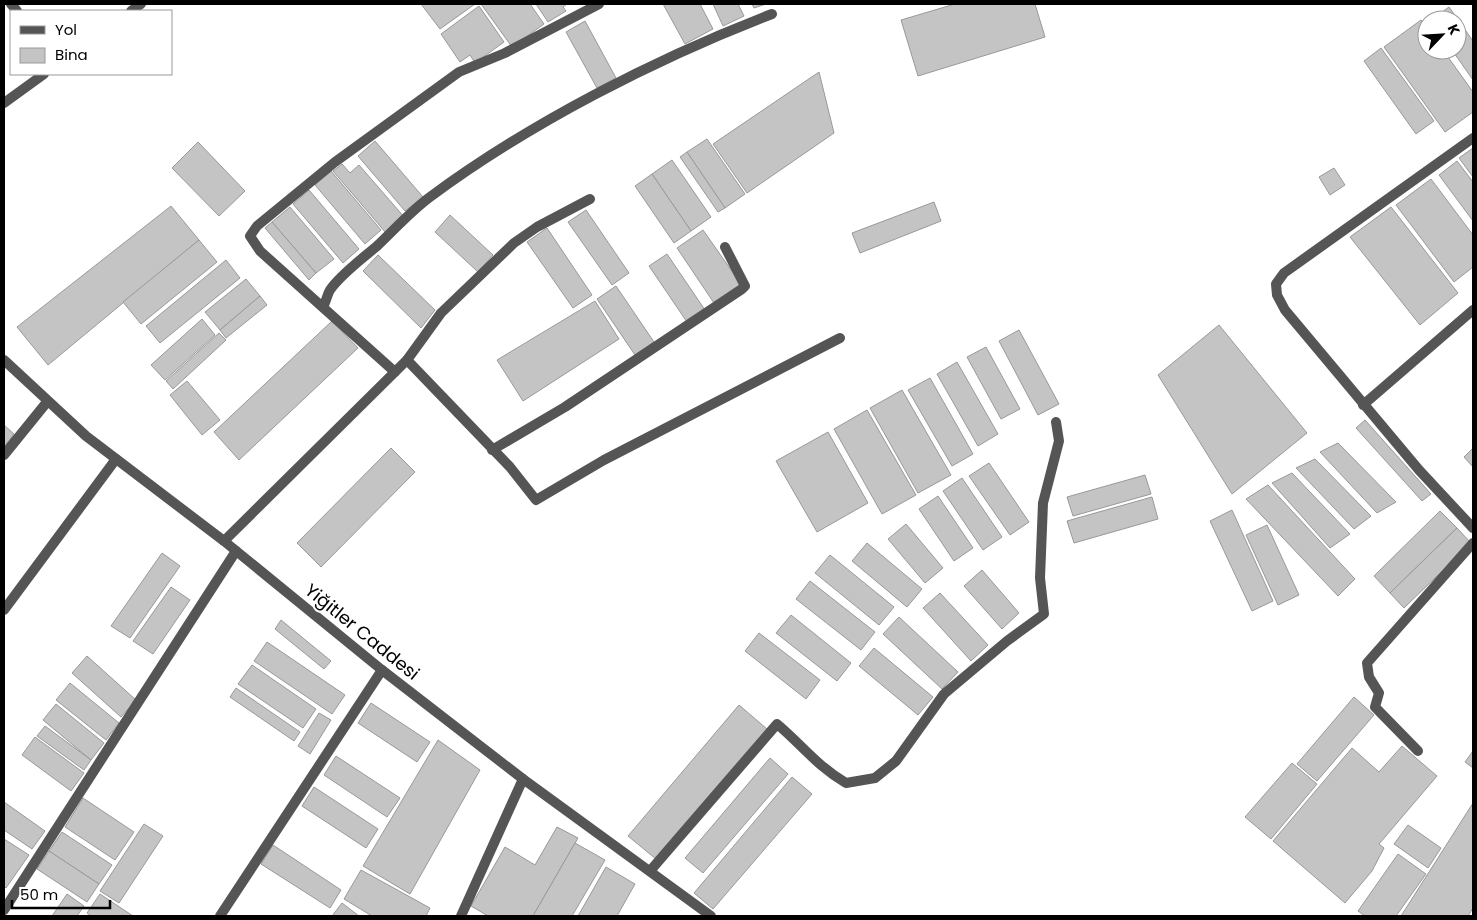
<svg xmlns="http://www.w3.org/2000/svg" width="1477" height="920" viewBox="0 0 1477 920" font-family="Poppins,sans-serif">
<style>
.building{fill:#c4c4c4;stroke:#999}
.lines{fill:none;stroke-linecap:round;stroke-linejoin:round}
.street{stroke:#555;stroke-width:10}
.labels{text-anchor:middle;stroke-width:4;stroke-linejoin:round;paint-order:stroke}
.street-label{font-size:18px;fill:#000;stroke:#fff}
</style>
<rect width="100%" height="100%" fill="#fff"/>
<g class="building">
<polygon points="421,4 475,4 440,29"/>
<polygon points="481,4 530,4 544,24 512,47"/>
<polygon points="536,4 567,4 563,7 566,11 548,22"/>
<polygon points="663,4 700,4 713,29 685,44"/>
<polygon points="713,4 738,4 744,16 723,26"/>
<polygon points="752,4 766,4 754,8"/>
<polygon points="955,4 1035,4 1045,37 918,76 901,20"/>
<polygon points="479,6 504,42 475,63 470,55 460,62 441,34"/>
<polygon points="1449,7 1473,41 1473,80 1452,50 1457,50 1457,20 1431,20"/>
<polygon points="1421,20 1427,28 1427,50 1443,50 1473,92 1473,112 1445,132 1384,47"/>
<polygon points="585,21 616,78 597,88 566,32"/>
<polygon points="1381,48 1434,121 1416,134 1364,61"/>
<polygon points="819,72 834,133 747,193 713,144"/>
<polygon points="707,139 745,194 725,208 687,152"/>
<polygon points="375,141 423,197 405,211 358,156"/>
<polygon points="198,142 245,191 219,216 172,168"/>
<polygon points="1473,148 1473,177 1459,158"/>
<polygon points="687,152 725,208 718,212 680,157"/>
<polygon points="672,160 711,217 691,231 652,174"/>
<polygon points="1457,161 1473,182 1473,221 1439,175"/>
<polygon points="342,164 350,173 359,165 405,218 386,233 333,171"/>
<polygon points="1334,168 1345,185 1330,195 1319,177"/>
<polygon points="331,171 381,230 365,244 315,185"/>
<polygon points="652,174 691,231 674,243 635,186"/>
<polygon points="1431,179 1473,235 1473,267 1454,282 1396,205"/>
<polygon points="309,190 359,249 343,263 293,204"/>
<polygon points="934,202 941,221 860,253 852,233"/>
<polygon points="171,206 199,240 48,365 17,327"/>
<polygon points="290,207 334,259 316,273 272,222"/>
<polygon points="1391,207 1458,293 1420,325 1350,237"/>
<polygon points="586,210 629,273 612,285 568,222"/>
<polygon points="450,215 493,255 478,272 435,232"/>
<polygon points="272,222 316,273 309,280 265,228"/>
<polygon points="547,228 592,295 573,308 527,242"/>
<polygon points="703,230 743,287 716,306 677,248"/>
<polygon points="199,240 217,262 141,324 123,302"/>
<polygon points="667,254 705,310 687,322 649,266"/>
<polygon points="378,255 435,310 421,328 363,271"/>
<polygon points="226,260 240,278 160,343 146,326"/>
<polygon points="246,279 260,296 220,330 205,312"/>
<polygon points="616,286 654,342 635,355 597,299"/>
<polygon points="260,296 267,305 226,338 220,330"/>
<polygon points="595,301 619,339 523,401 497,360"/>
<polygon points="202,319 215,335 165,380 151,365"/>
<polygon points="332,321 358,348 239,460 214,432"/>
<polygon points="1219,325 1307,433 1232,494 1158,375"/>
<polygon points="1019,330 1059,404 1038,415 999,341"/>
<polygon points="219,333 226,340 173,389 166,381"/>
<polygon points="986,347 1020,409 1001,419 967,357"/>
<polygon points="957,362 998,434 978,446 937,374"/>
<polygon points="930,378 973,454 952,466 908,390"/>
<polygon points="187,381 220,420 202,435 170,395"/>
<polygon points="902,390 951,475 918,493 870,408"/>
<polygon points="867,410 916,495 882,514 834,429"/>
<polygon points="1365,420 1431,494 1422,501 1356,428"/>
<polygon points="4,425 14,434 4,447"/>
<polygon points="828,432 868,503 817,532 776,461"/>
<polygon points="1338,443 1396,502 1377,513 1320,452"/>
<polygon points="391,448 415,472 321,567 297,543"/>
<polygon points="1473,448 1473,467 1464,457"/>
<polygon points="1315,459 1371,516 1354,529 1296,468"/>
<polygon points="989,463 1029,522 1010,535 969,476"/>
<polygon points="1292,473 1350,534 1330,548 1272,483"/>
<polygon points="1145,475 1151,494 1073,516 1067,497"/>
<polygon points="962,478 1002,537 983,550 943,491"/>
<polygon points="1268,485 1355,579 1338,596 1246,499"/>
<polygon points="938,496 973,548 954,561 919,509"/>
<polygon points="1152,497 1158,519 1074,543 1067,521"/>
<polygon points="1232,510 1273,601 1252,611 1210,521"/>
<polygon points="1440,511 1457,528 1390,593 1374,576"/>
<polygon points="906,524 943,568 925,583 888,539"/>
<polygon points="1267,525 1299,595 1278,605 1246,535"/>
<polygon points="1457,528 1471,543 1404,608 1390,593"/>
<polygon points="867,543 922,589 907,607 852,561"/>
<polygon points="162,553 180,566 130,638 111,626"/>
<polygon points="830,555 894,607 879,625 815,573"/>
<polygon points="982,570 1019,613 1002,629 964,586"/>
<polygon points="810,581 875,632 861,650 796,599"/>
<polygon points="171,587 190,600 153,654 133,641"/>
<polygon points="940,593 988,645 971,661 923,608"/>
<polygon points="791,615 851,663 837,681 776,633"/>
<polygon points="899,617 958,672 942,689 883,634"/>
<polygon points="281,620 331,661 324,669 275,629"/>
<polygon points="759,633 820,680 806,699 745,651"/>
<polygon points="267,642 345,695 332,714 254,661"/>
<polygon points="874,648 933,697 918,715 859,666"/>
<polygon points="87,656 136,700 121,717 72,673"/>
<polygon points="252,665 316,709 303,728 238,684"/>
<polygon points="70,683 119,723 106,740 56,700"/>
<polygon points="236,688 300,732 294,741 230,697"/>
<polygon points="1354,697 1374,715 1317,781 1297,764"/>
<polygon points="371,703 430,742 417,762 358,723"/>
<polygon points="56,704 104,743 91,760 43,720"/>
<polygon points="739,705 767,729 656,859 628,836"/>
<polygon points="319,713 331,720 310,754 298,746"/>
<polygon points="45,726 91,760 84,770 37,736"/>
<polygon points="35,737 84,773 71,791 22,755"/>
<polygon points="438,740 480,770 410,894 363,866"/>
<polygon points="1402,746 1437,776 1379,844 1384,848 1372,871 1345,903 1273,841 1352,748 1379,772"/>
<polygon points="1473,751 1473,768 1465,762"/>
<polygon points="336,756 400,798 387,817 324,775"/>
<polygon points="770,758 788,774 703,873 685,858"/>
<polygon points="1292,763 1317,784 1271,839 1245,817"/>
<polygon points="792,777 812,794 713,909 694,893"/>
<polygon points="314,787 378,829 366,848 302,806"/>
<polygon points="83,798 134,832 115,860 65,827"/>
<polygon points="4,802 45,831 32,849 4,830"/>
<polygon points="1473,803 1473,908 1468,916 1401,916"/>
<polygon points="144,824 163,836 119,903 100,891"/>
<polygon points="1408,825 1441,848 1428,868 1394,844"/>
<polygon points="557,827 578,838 533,916 488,916 471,906 505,847 535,865"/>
<polygon points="62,832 112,865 99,884 49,851"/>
<polygon points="4,839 29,855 6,888 4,886"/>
<polygon points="575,843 605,860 572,916 533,916"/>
<polygon points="273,845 341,890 330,908 261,864"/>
<polygon points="49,851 99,884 87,902 37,869"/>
<polygon points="1398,854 1426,874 1396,916 1365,916 1358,911"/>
<polygon points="606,867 635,884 617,916 578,916"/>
<polygon points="361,870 430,908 426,916 372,916 344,899"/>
<polygon points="67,894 84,906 77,916 52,916"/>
<polygon points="100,894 133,916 91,916 87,913"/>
<polygon points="342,903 359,916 332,916"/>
</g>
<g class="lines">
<g class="street">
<polyline points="11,4 17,11"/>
<polyline points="131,11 141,4"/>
<polyline points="4,103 44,74"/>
<polyline points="1473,138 1284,273 1276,284 1277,295 1285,310 1419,470 1473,528"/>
<path d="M323 307C326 302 327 295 330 290 340 275 363 258 377 246 394 230 411 211 430 197 530 123 655 59 772 14"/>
<polyline points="4,360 86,436 224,541 382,670 523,779 711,916"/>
<polyline points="407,360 510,467 536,500 604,460 840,338"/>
<polyline points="395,372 260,251 250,236 257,226 335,162 459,72 505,53 599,4"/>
<polyline points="1363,405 1473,310"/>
<polyline points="492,450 565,407 742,289 745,286 725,247"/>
<polyline points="4,455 47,402"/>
<polyline points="224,541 407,360 441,313 514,243 537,227 590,199"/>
<polyline points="4,610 116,459"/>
<polyline points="1418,751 1375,707 1379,693 1369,677 1367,663 1473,543"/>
<path d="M650 871 777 724C802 745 817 766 846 783L875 778 896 761 944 694 1007 641 1044 614 1040 578 1043 503 1059 441 1056 422"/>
<polyline points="4,910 236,551"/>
<polyline points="220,916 382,670"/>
<polyline points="461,916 523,779"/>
</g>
</g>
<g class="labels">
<g class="street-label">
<text transform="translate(362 632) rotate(39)" y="6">Yiğitler Caddesi</text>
</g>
</g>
<rect width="1477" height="920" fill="none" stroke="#000000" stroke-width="10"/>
<rect x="10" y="10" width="162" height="65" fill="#ffffff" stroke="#999999"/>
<rect x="20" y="26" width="25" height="8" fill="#555555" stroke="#999999"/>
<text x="55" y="35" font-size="15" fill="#000000">Yol</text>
<rect x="20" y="48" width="25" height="15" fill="#c4c4c4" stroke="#999999"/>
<text x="55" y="60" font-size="15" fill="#000000">Bina</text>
<g transform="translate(1442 35) rotate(65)"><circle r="24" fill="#ffffff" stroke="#999999"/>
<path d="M0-4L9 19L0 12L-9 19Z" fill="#000000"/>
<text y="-8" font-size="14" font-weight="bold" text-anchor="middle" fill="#000000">K</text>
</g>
<path d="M12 900v8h98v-8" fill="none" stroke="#000000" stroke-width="2.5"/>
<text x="20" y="900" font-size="15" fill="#000000" stroke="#ffffff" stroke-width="4" paint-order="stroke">50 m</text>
</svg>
